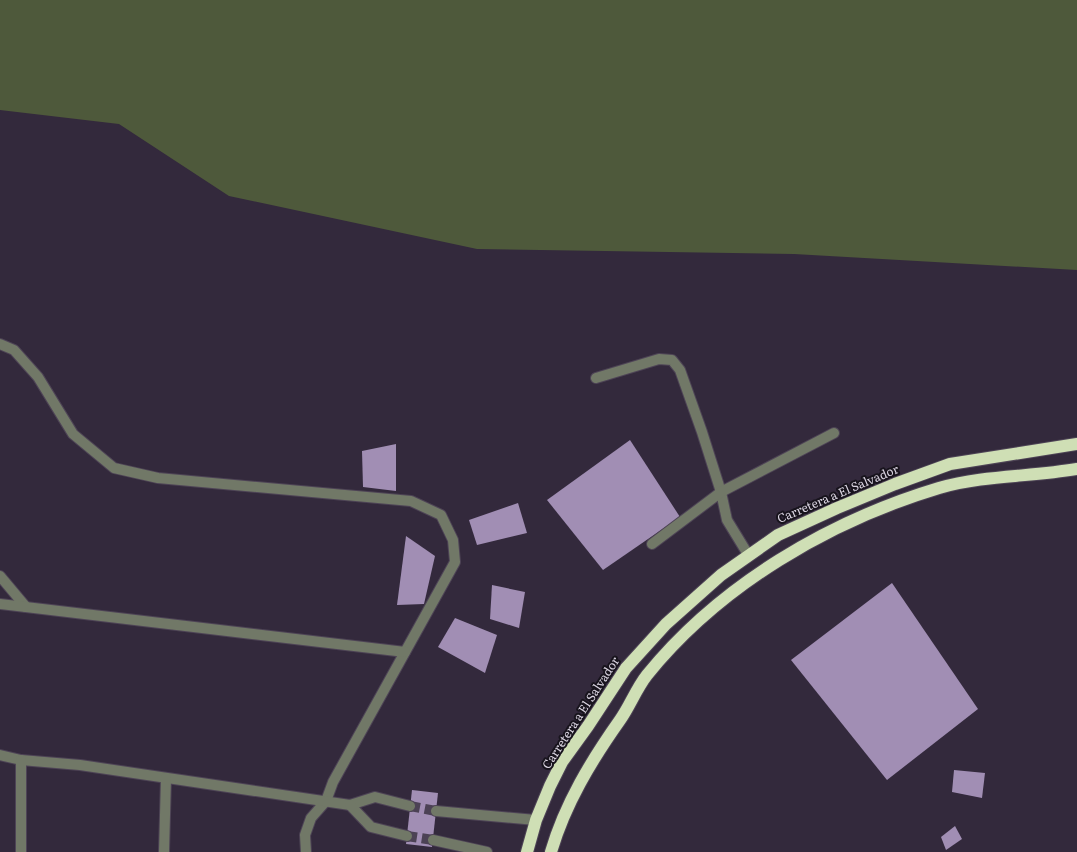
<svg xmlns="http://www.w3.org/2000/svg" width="1077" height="852" viewBox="0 0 1077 852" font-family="Literata,serif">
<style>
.green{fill:#4e593b}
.building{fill:#a18eb4}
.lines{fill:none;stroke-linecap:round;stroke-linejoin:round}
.minor-tunnel{stroke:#4c4255;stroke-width:10;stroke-dasharray:10 5;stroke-linecap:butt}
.minor-casing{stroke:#4e4456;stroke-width:12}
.highway-casing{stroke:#4e4456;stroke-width:14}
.minor{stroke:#717867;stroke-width:10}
.highway{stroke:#cfdfb5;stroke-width:12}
.labels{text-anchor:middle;stroke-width:4;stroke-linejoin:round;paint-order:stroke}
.street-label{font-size:12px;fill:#d9d3e0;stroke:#18141d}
</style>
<rect width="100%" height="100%" fill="#33293c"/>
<polygon class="green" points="0,0 1077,0 1077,270 794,254 477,249 229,196 119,124 0,110"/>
<g class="building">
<polygon points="630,440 680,517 603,570 547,500"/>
<polygon points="396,444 396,491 363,487 362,451"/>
<polygon points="518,503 527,533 477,545 469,520"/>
<polygon points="406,536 435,556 424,604 397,605"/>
<polygon points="892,583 978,709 887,780 791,660"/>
<polygon points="492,585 525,592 519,628 490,619"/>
<polygon points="455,618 497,635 485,673 438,647"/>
<polygon points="954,770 985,773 982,798 952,792"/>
<polygon points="412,790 438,793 432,847 406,844"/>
<polygon points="955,826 962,839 946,850 941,837"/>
</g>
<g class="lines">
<g class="minor-tunnel">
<polyline points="410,806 436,811"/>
<polyline points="407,836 433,840"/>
</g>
<defs>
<g id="minor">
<polyline points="0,344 14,350 38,377 73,434 114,468 158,478 411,501 441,515 453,540 455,562 333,782 326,801 311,818 305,835 306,852"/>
<polyline points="596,378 659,359 672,360 680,370 702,432 721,492 727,520 749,556"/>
<polyline points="652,544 721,492 834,433"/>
<polyline points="0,576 26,607"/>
<polyline points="0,604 405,652"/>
<polyline points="0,755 21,760 80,765 350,805 375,797 410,806"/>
<polyline points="21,760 21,852"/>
<polyline points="350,805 371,827 407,836"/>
<polyline points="436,811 536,820"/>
<polyline points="433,840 487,852"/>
<polyline points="164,852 166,778"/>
</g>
<g id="highway">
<polyline points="527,852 536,820 550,786 562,762 588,726 626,668 666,624 721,575 778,535 837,508 895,484 950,464 1077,444"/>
<path d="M551 852C565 804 591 761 620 720 630 706 636 689 647 675 720 585 829 521 939 488 984 475 1031 477 1077 469"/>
</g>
</defs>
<use href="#minor" class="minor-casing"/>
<use href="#highway" class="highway-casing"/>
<use href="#minor" class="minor"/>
<use href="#highway" class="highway"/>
</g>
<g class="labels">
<g class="street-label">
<text transform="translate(838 494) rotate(-23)" y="4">Carretera a El Salvador</text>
<text transform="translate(581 713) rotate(-57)" y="4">Carretera a El Salvador</text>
</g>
</g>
</svg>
